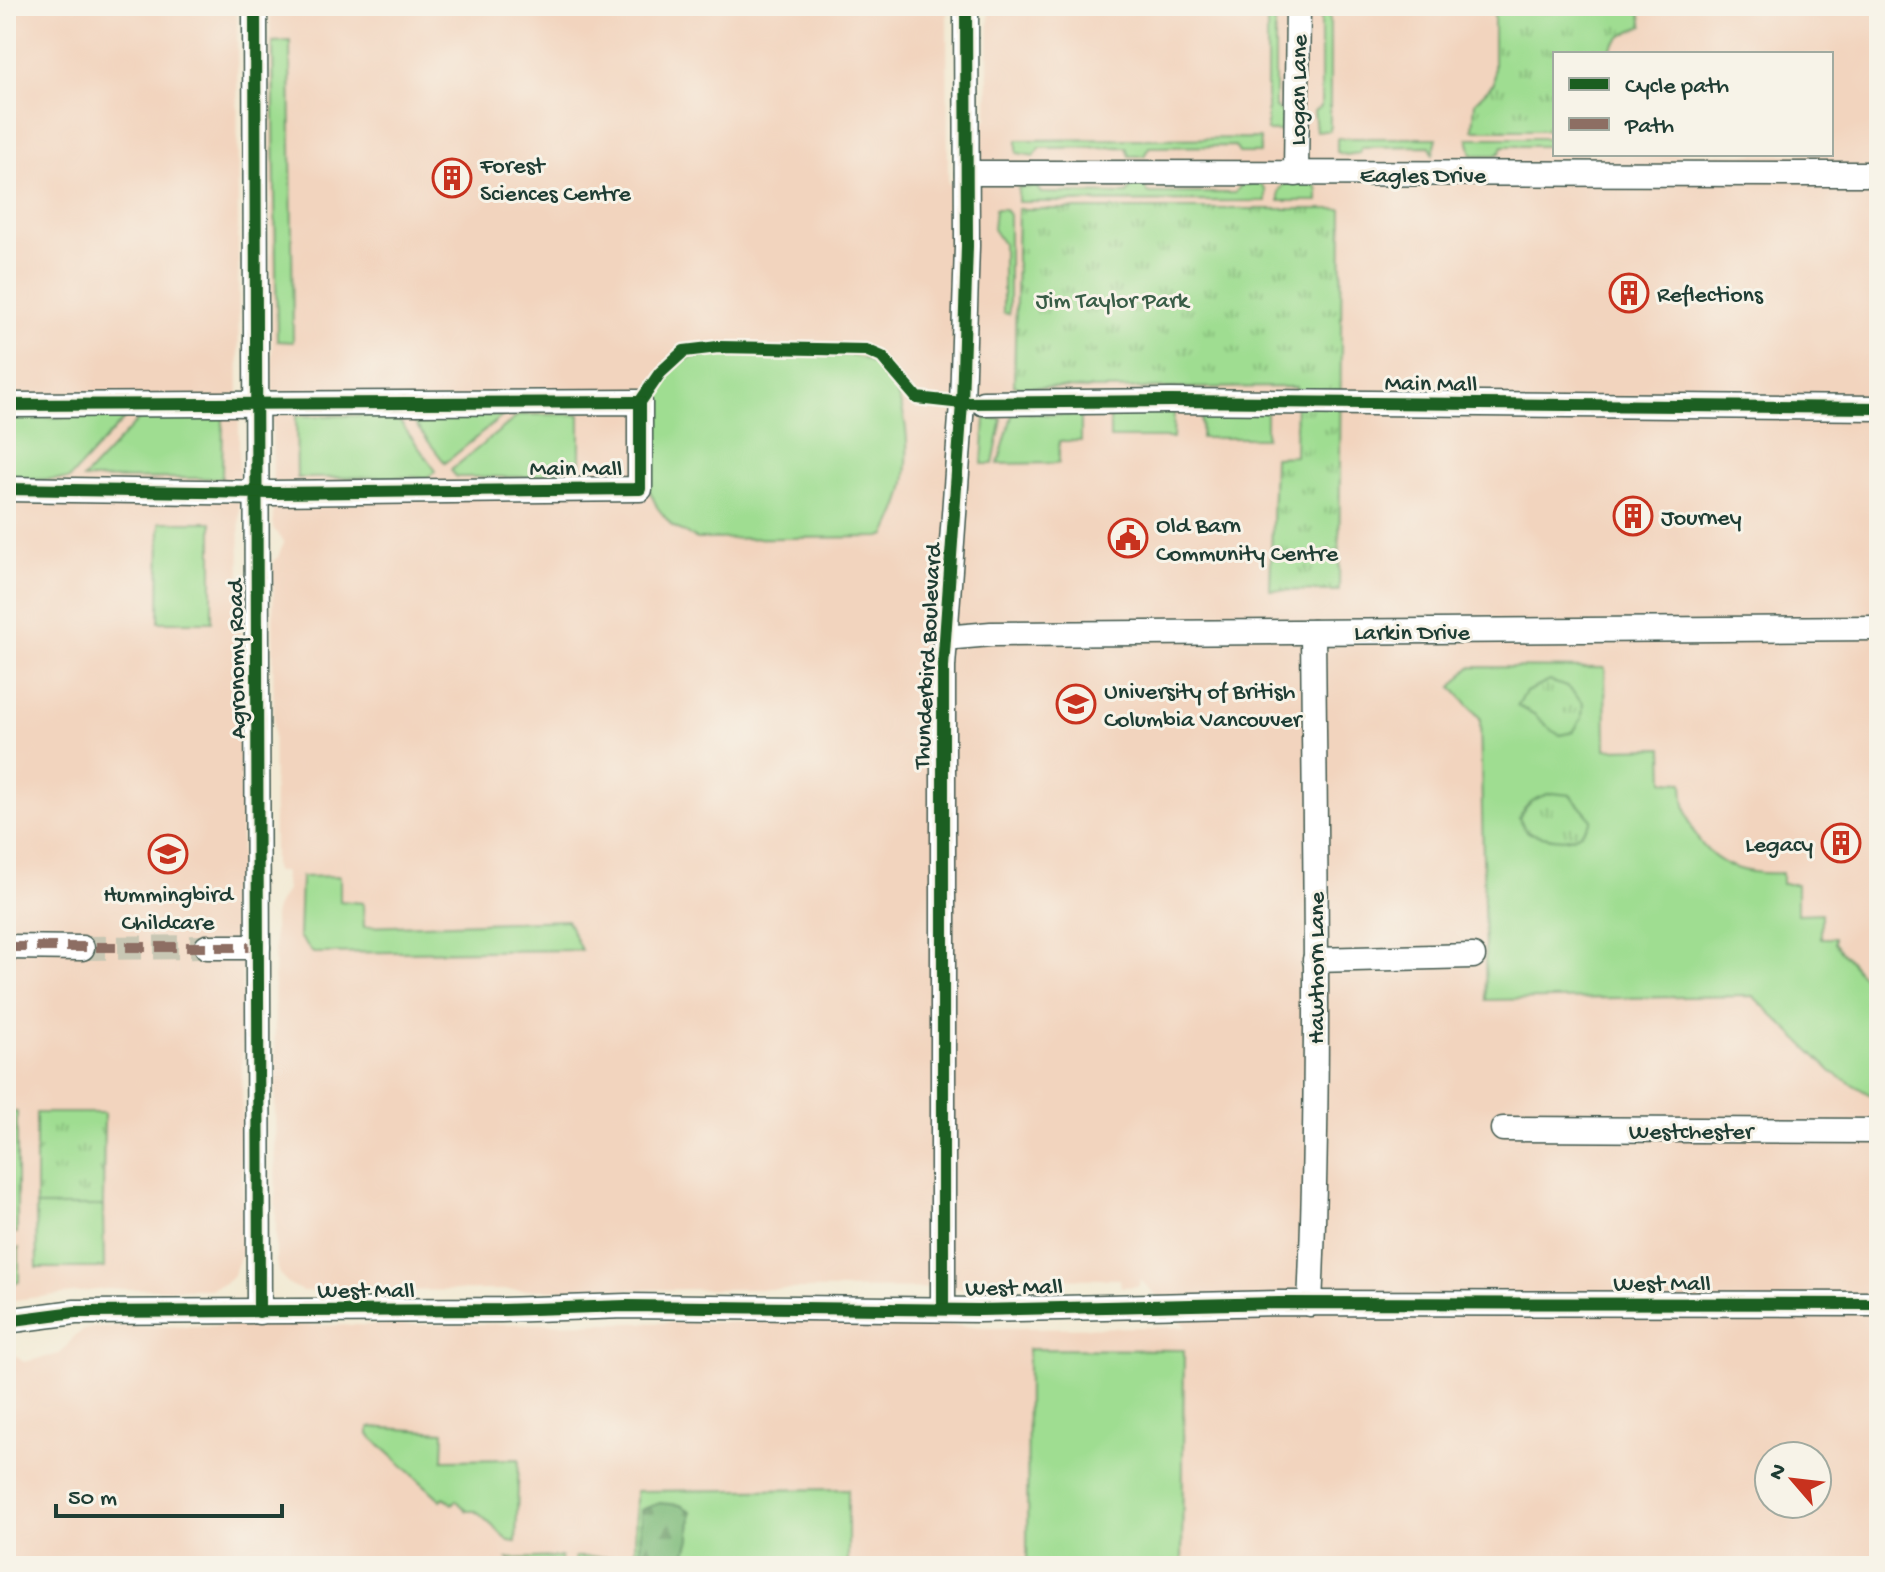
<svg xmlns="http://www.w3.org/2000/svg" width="1885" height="1572" viewBox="0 0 1885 1572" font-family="'Gochi Hand',sans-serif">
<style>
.built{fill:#f2d4be;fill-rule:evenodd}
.green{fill:#9fdd91;stroke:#5f8d62;stroke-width:2}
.forest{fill:url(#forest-firs);stroke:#4f7c58;stroke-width:2}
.park{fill:url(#park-tufts);stroke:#5f8d62;stroke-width:2}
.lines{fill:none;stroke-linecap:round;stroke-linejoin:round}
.street-tunnel{stroke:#c8c7b4;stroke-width:24;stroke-dasharray:24 12;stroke-linecap:butt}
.street-casing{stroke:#3f574c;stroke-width:27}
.street{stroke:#fff;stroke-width:24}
.quiet{stroke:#8d6e63;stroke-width:10;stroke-dasharray:20 10;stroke-linecap:butt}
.cycleway-casing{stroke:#f7f3e8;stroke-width:17}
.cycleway{stroke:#1b5e20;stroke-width:12}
.labels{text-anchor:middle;stroke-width:6;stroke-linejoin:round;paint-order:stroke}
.street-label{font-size:24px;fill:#1f3d34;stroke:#f7f3e8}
.poi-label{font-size:24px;fill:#1f3d34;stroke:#f7f3e8;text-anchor:start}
.park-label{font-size:24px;fill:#395d47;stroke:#f7f3e8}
</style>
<defs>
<pattern id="forest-firs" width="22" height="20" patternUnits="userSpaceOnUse" patternTransform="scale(2)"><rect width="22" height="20" fill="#7fbc7b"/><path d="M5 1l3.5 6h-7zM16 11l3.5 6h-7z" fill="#679a66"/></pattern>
<pattern id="park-tufts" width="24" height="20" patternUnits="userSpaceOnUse" patternTransform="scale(2)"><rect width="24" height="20" fill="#9fdd91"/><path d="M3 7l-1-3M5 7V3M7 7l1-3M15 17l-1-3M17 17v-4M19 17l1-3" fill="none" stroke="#81b477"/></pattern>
</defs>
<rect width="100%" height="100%" fill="#f7f3e8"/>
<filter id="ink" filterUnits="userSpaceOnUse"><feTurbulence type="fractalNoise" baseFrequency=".0125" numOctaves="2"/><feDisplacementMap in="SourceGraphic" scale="16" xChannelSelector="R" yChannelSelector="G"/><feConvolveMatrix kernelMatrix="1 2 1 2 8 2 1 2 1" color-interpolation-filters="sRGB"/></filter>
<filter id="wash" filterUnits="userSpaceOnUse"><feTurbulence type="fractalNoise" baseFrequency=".006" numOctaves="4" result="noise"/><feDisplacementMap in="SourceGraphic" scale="32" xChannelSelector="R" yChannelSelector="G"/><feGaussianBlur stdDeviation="1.8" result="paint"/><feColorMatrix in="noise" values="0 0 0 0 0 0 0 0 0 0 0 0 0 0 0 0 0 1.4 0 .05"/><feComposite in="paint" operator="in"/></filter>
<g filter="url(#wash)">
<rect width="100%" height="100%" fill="#f2ead4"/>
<g class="built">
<polygon points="6,6 237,6 243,1251 233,1275 225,1283 210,1289 105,1289 6,1301"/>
<path d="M270 6H947L948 186 987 118 989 6H1879V1566H6V1348L24 1362 60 1354 74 1337 83 1330 96 1327 890 1321 992 1328 1186 1327 1140 1279 1139 1286 1121 1287 1120 1279 1013 1278 1005 1288 302 1291 289 1284 281 1276 276 1263 274 916 276 908 286 890 284 872H276L274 869 273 561 278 557 284 542 273 528ZM1555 54H1831V154H1555ZM1769 1456H1817V1504H1769Z"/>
</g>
<g class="green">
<polygon points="1267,6 1275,6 1275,107 1283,113 1281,131 1267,131"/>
<polygon points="1321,6 1330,6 1330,131 1316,131 1314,111 1321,106"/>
<polygon points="290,41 293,342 277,341 273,42"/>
<polygon points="1260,138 1260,153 1239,153 1235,146 1149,147 1144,156 1129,156 1126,147 1040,148 1034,156 1017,153 1017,140"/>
<polygon points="1337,138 1437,138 1433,154 1430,146 1362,147 1359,153 1346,155 1337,152"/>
<polygon points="1468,138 1555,138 1555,146 1503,146 1500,153 1496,155 1472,155"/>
<polygon points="1144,184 1148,193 1235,193 1241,185 1261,184 1266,191 1266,201 1018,202 1018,188 1036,186 1041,193 1127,194 1132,185"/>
<polygon points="1284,184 1314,184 1318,190 1318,201 1279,201 1279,191"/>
<polygon points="995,209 1005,209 1009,215 1009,314 1003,313 1003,244 993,229"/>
<path d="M711 354 846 355C907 359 913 442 904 488 901 505 893 520 886 535L881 537 697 539 672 526 657 507 647 485 646 404 660 380 669 371 689 358Z"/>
<polygon points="1110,411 1174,411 1173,438 1110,438"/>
<polygon points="1202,411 1266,411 1266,438 1201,438"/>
<polygon points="1013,412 1081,416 1081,441 1059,441 1059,463 998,464"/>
<polygon points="580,414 580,477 456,477 451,470 519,415"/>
<polygon points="395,415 436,471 428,477 297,478 296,416"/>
<polygon points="504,415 445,463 409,416"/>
<polygon points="6,417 126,417 69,479 6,480"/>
<polygon points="141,417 223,417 222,478 83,479"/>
<polygon points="985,418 1002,419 993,464 982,464"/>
<polygon points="160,522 212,522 212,622 159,622"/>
<path d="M1470 667 1605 668 1606 749 1663 748 1664 781 1683 782C1684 844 1719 877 1782 873V884H1797V914L1821 913V938H1834V943L1879 995V1100L1832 1072 1753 996 1486 1000 1480 718 1452 687Z"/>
<polygon points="340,876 340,901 363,903 364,927 567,920 581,950 313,953 299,937 301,877"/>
<rect x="6" y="1112" width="11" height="121"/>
<polygon points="36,1206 103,1206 104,1268 37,1268"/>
<polygon points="6,1248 19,1248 19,1282 6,1285"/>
<polygon points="1028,1349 1184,1350 1182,1566 1027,1566"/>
<polygon points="369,1427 444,1432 443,1460 519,1459 516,1542 509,1541 476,1511 467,1511 456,1500 452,1504 444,1497 441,1500 369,1435"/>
<polygon points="848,1489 848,1566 575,1566 575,1557 635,1557 636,1491"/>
<polygon points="561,1557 560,1566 515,1566 508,1559"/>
</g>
<polygon class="forest" points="659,1503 680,1505 691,1511 690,1539 684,1559 691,1566 635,1566 640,1559 641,1510"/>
<g class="park">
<path d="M1494 6H1639L1643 26C1629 31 1613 39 1608 54H1555V130H1473L1475 102 1494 83Z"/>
<polygon points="1018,209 1342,209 1339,591 1270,590 1274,457 1295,456 1296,387 1086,389 1014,386"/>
<polygon points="1550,681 1569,688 1583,703 1582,718 1573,732 1560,735 1551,730 1534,714 1517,706 1526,692"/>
<path d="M1552 793 1570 795 1592 820C1575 848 1552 838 1526 832L1519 818C1526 803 1536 797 1552 793Z"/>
<polygon points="36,1113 104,1113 103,1206 36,1206"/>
</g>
</g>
<g filter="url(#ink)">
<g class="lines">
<polyline class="street-tunnel" points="82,948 207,947"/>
<defs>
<g id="street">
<polyline points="255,6 259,1312"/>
<polyline points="967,173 1879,174"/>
<polyline points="1296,174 1298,6"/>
<polyline points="983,403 1171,401 1879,408"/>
<polyline points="6,405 640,402 640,489 273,493 6,489"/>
<polyline points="944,638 991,634 1879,628"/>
<polyline points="6,947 82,948"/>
<polyline points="207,947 258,947"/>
<polyline points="1315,960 1473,956"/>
<polyline points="1503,1129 1879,1131"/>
<path d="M1310 1304C1320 1081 1315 856 1313 632"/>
<polyline points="943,1309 943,667 962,403 967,246 966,6"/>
<polyline points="6,1321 75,1312 501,1310 626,1306 979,1310 1279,1303 1879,1304"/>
</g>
</defs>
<use href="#street" class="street-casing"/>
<use href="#street" class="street"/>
<polyline class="quiet" points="6,947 258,947"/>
<defs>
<g id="cycleway">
<polyline points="255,6 259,1312"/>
<polyline points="640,402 660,373 684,351 718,347 866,350 882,357 917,398 962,403 1171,401 1879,408"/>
<polyline points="6,405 640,402"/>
<polyline points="6,489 273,493 640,489 640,402"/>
<polyline points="943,1309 943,667 962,403 967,246 966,6"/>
<polyline points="6,1321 75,1312 501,1310 626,1306 979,1310 1279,1303 1879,1304"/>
</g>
</defs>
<use href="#cycleway" class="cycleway-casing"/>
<use href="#cycleway" class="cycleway"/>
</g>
</g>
<defs>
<symbol id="building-ring" viewBox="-11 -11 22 22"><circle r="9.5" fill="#f7f3e8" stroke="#c8321e" stroke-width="1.5"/><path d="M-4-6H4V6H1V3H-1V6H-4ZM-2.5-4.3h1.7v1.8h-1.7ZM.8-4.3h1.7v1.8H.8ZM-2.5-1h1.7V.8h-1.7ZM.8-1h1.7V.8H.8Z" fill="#c8321e"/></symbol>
<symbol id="civic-ring" viewBox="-11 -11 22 22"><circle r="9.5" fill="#f7f3e8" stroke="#c8321e" stroke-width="1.5"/><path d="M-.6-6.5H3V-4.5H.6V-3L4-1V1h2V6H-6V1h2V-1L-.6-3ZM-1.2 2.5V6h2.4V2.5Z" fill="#c8321e"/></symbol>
<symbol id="university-ring" viewBox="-11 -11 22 22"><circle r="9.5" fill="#f7f3e8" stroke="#c8321e" stroke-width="1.5"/><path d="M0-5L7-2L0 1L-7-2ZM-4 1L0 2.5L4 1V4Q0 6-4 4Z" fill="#c8321e"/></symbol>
<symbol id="school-ring" viewBox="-11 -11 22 22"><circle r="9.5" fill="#f7f3e8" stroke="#c8321e" stroke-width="1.5"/><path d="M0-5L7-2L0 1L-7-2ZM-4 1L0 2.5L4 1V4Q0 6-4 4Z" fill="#c8321e"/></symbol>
</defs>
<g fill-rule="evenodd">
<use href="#building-ring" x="430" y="156" width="44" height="44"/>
<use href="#building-ring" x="1607" y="271" width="44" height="44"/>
<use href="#building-ring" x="1611" y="494" width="44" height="44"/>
<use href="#civic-ring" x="1106" y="516" width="44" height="44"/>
<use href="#university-ring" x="1054" y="682" width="44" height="44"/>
<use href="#building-ring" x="1819" y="821" width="44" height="44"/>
<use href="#school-ring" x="146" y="832" width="44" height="44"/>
</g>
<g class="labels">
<g class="street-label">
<text transform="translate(1297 90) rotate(-89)" y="8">Logan Lane</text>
<text x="1423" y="182">Eagles Drive</text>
<text transform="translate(1431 382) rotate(1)" y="8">Main Mall</text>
<text x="576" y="475">Main Mall</text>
<text x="1412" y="639">Larkin Drive</text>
<text transform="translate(926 656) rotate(-87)" y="8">Thunderbird Boulevard</text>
<text transform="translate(235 659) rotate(-91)" y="8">Agronomy Road</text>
<text transform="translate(1315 968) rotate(-90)" y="8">Hawthorn Lane</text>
<text x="1691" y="1138">Westchester</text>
<text x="1662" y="1290">West Mall</text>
<text transform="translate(1014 1286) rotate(-1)" y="8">West Mall</text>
<text x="366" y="1297">West Mall</text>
</g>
<g class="poi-label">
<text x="480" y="172">Forest<tspan x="480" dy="28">Sciences Centre</tspan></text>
<text x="1657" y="301">Reflections</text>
<text x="1661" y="524">Journey</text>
<text x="1156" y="532">Old Barn<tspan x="1156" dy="28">Community Centre</tspan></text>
<text x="1104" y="698">University of British<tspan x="1104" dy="28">Columbia Vancouver</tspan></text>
<text x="1813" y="851" text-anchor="end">Legacy</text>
<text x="168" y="901" text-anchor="middle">Hummingbird<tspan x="168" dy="28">Childcare</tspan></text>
</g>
<g class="park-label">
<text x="1112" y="307">Jim Taylor Park</text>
</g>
</g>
<rect width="1885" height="1572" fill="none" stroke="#f7f3e8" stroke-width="32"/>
<rect x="1553" y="52" width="280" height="104" fill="#f7f3e8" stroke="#a1aaa0" stroke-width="2"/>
<rect x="1569" y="78" width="40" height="12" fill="#1b5e20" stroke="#a1aaa0" stroke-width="2"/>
<text x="1625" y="92" font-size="24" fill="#1f3d34">Cycle path</text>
<rect x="1569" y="118" width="40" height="12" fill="#8d6e63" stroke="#a1aaa0" stroke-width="2"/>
<text x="1625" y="132" font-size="24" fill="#1f3d34">Path</text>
<g transform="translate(1793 1480) rotate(298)"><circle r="38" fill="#f7f3e8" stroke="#a1aaa0" stroke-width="2"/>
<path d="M0-6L14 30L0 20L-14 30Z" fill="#c8321e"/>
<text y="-12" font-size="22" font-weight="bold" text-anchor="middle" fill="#1f3d34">N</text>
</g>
<path d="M56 1504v12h226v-12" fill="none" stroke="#1f3d34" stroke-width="4"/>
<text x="68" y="1504" font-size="24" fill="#1f3d34" stroke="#f7f3e8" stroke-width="6" paint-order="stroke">50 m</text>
</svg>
